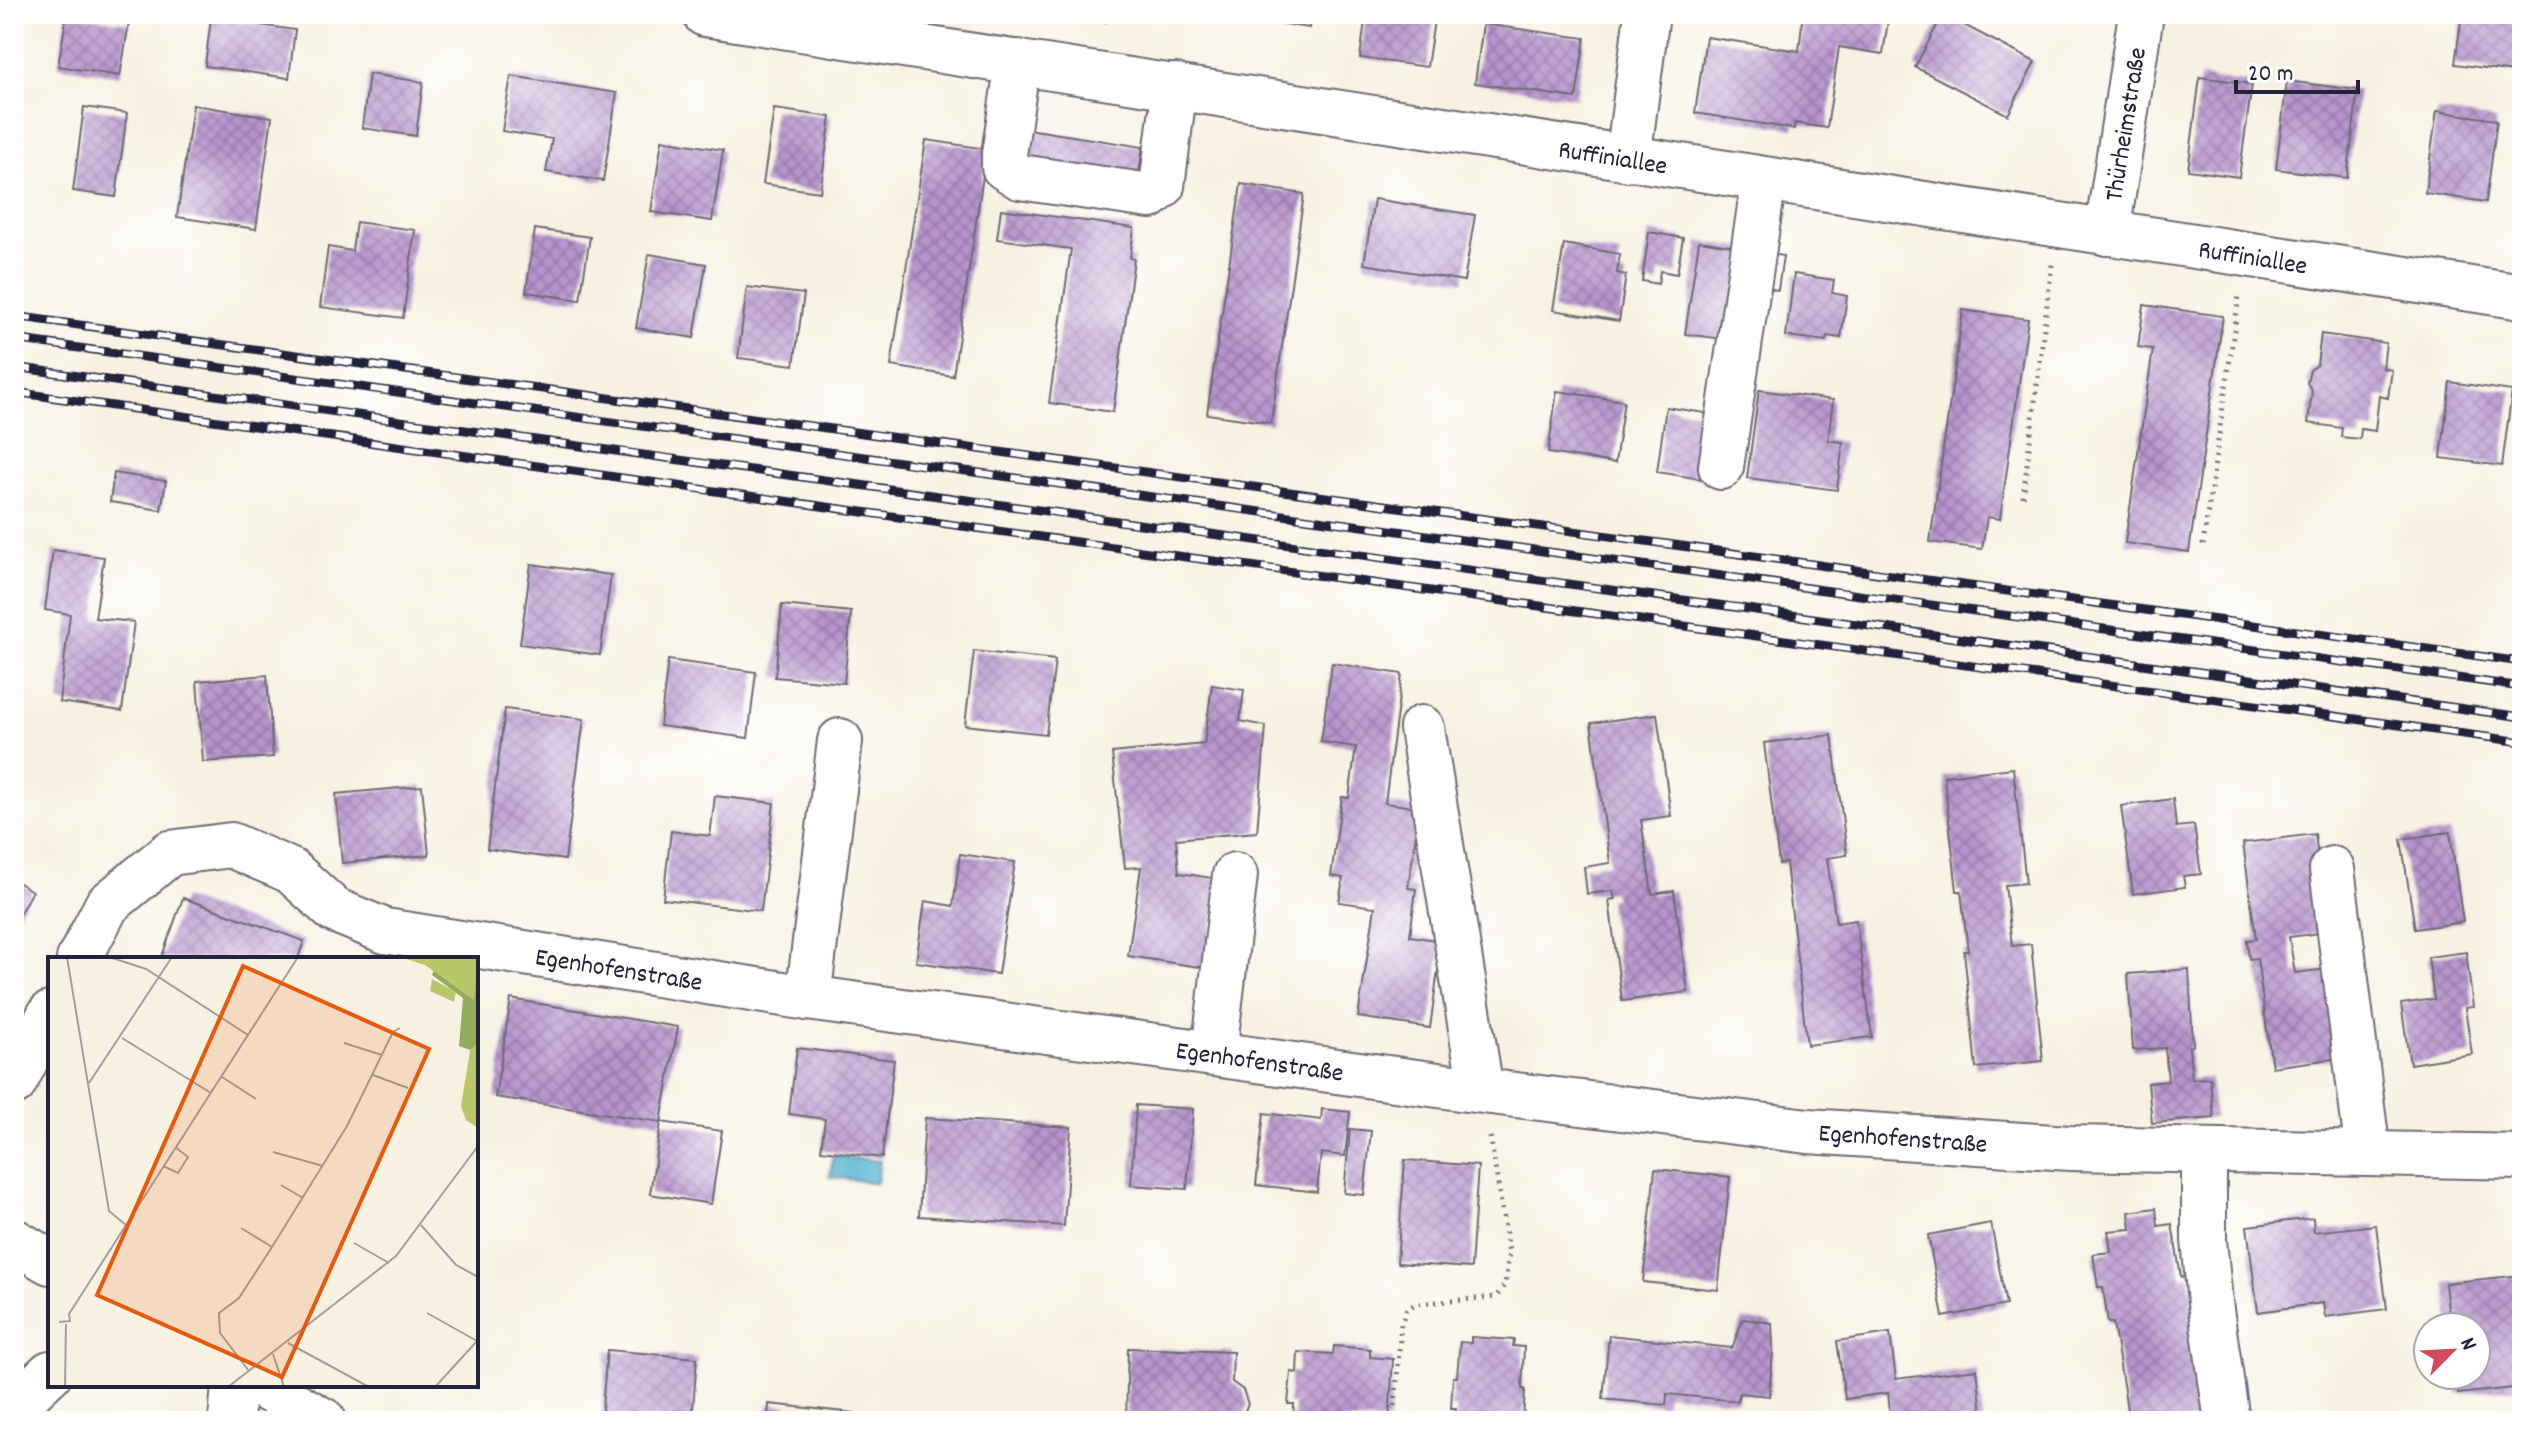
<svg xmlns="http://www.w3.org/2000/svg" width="2536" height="1435" viewBox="0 0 2536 1435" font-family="Dekko,sans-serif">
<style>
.water{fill:#52b3d1;stroke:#3a6a86;stroke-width:2}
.building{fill:url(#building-cross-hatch)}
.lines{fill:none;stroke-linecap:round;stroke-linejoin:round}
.minor-casing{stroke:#6c6a75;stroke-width:48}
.path{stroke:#6c6a75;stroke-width:5;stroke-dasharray:2 6;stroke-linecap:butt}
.minor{stroke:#fff;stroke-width:44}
.rail-casing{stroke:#22223b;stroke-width:9}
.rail{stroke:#fff;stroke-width:6;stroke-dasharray:18;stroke-linecap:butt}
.labels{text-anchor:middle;stroke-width:7;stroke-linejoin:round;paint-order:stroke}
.street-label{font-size:26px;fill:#22223b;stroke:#fff}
.inset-road{fill:none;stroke:#a19e9f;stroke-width:2}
.view{fill:#e8590c;fill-opacity:0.15;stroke:#e8590c;stroke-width:4}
.inset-edge{fill:none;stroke:#22223b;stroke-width:4}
</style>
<defs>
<pattern id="building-cross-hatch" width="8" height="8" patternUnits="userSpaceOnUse" patternTransform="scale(2)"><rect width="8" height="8" fill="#b895cd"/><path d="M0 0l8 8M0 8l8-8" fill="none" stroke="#9579a8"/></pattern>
</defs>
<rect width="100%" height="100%" fill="#fff"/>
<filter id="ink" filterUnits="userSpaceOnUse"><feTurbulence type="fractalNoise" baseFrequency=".0125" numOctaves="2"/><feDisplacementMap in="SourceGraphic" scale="16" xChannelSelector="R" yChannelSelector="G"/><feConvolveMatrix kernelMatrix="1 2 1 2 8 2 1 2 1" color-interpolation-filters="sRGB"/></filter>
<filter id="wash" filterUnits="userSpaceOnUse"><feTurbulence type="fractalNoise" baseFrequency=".006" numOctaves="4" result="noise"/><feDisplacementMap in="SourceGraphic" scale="32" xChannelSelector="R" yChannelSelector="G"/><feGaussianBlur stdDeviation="1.8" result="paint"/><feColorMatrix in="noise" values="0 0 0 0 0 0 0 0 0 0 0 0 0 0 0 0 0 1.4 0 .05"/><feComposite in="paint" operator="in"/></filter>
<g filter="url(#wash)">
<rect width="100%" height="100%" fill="#f6f1e1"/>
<polygon class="water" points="833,1155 880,1161 877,1183 830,1177"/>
<g id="blocks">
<g class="building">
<polygon points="67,14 129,23 120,76 58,66"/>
<polygon points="1066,14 1106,14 1105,22"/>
<polygon points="1248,14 1311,14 1309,28 1247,18"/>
<polygon points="1366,14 1435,14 1427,67 1360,58"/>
<polygon points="1548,14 1589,14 1588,21 1547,16"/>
<polygon points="1803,14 1889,14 1883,54 1839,47 1827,128 1795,123 1794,129 1695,113 1706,37 1799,51"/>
<polygon points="1943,14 2035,62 2008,115 1915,67"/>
<polygon points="2462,14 2522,14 2515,72 2455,64"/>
<polygon points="211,18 295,30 289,78 205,66"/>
<polygon points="1483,24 1585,38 1576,98 1475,83"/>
<polygon points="369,74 423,82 416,136 362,128"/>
<polygon points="511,76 617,93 603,181 546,172 552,139 502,131"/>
<polygon points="2200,77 2252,84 2239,177 2188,170"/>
<polygon points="2287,81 2358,90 2347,178 2276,169"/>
<polygon points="193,105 272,117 256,229 177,217"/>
<polygon points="84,107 127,113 116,197 73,191"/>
<polygon points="774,109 831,117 820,192 763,184"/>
<polygon points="2437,111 2497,120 2486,202 2425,193"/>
<polygon points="1015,127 1143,147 1138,176 1010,157"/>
<polygon points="662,140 723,150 712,221 651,212"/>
<polygon points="926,140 987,149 953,376 891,366"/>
<polygon points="1241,184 1304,194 1271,423 1207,414"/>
<polygon points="1374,199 1475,215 1464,281 1364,264"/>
<polygon points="1001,209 1134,228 1130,258 1134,259 1113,412 1049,403 1071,249 997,239"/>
<polygon points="356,222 415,230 403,318 320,307 328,247 352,251"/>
<polygon points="535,229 590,237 580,300 526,292"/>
<polygon points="1649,232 1683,238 1677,274 1660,271 1658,284 1642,281"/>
<polygon points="1699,241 1744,248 1730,340 1685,334"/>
<polygon points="1564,244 1620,254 1617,273 1626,275 1619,321 1553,310"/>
<polygon points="1764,252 1783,256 1778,290 1758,287"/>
<polygon points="649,254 706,264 694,338 636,328"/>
<polygon points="1794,274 1834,280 1832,293 1847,296 1841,338 1827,336 1826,341 1786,336"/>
<polygon points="747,287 804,294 794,365 738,358"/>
<polygon points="2144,305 2223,316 2189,552 2125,543 2153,349 2138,347"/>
<polygon points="1963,310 2028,319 2000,519 1987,517 1982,549 1930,542"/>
<polygon points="2321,334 2386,343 2383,368 2392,370 2388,398 2379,396 2375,431 2361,429 2360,439 2341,437 2342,428 2308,423 2312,391 2307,383 2310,370 2317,365"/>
<polygon points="2450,382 2512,391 2502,466 2441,458"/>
<polygon points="1759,390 1833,400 1828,440 1843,442 1837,490 1747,478"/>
<polygon points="1557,391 1624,401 1615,463 1548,453"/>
<polygon points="1666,407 1718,415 1708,480 1657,472"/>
<polygon points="114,473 166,481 161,510 110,502"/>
<polygon points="53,550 104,557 95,618 134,622 122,711 59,702 70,614 45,610"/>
<polygon points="531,564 611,575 600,655 520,644"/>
<polygon points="782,605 851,612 844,683 775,677"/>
<polygon points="974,651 1055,660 1046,734 965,725"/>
<polygon points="668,660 756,672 748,738 660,726"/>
<polygon points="1332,663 1402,674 1385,803 1420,808 1408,888 1416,889 1410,936 1442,941 1430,1028 1358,1017 1375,907 1339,902 1343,878 1331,876 1342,797 1349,798 1356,747 1321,742"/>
<polygon points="267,675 273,757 203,762 197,681"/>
<polygon points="1212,685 1244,690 1240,721 1266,726 1257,832 1176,839 1179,873 1219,879 1206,968 1128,956 1141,867 1125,868 1112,753 1204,744"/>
<polygon points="505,709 584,719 565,860 487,849"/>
<polygon points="1657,714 1671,816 1641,820 1652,894 1674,891 1688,992 1622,1001 1609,900 1615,899 1613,891 1587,894 1584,867 1610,863 1591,723"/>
<polygon points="1832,735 1847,855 1827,858 1836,923 1856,920 1872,1037 1807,1045 1786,863 1779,864 1764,743"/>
<polygon points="2013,768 2026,883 2005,885 2012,946 2031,944 2043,1061 1976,1068 1964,951 1968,951 1961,891 1957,891 1944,776"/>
<polygon points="422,786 429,855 342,863 336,794"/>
<polygon points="715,796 774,803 761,911 663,899 671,831 710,836"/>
<polygon points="2173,799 2176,827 2194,825 2201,874 2183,876 2185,887 2133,894 2121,806"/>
<polygon points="2450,832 2463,922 2415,929 2401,839"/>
<polygon points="2315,834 2328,932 2289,937 2295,973 2336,968 2348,1057 2272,1067 2257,958 2249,959 2247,940 2256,939 2243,843"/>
<polygon points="960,854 1015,862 998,974 916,962 925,901 953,906"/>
<polygon points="14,880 32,891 14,924"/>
<polygon points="183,898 304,941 298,959 161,959"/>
<polygon points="2466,952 2473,1007 2465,1008 2472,1054 2410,1064 2401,1004 2434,999 2428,957"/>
<polygon points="2189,969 2193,1046 2189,1047 2192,1079 2210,1078 2214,1118 2152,1123 2148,1083 2168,1081 2165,1048 2133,1050 2128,974"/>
<polygon points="511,999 678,1027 661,1122 722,1131 711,1204 650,1194 661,1122 495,1097"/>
<polygon points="797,1048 894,1060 882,1158 821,1150 825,1119 789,1114"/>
<polygon points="1136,1105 1193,1109 1187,1189 1131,1185"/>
<polygon points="1322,1109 1350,1112 1345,1156 1321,1153 1317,1192 1256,1185 1264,1113 1321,1120"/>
<polygon points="925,1118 1071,1127 1064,1226 919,1216"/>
<polygon points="1350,1129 1371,1131 1364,1195 1344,1193"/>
<polygon points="1405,1160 1478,1166 1471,1268 1397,1263"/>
<polygon points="1655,1169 1730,1177 1718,1290 1643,1282"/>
<polygon points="2156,1208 2158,1226 2172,1224 2181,1277 2189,1276 2211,1421 2129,1421 2113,1323 2108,1323 2103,1287 2098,1287 2093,1254 2111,1252 2108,1231 2131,1229 2129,1212"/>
<polygon points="2313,1218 2314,1232 2376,1225 2387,1309 2325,1317 2323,1303 2258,1312 2247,1226"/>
<polygon points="1991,1223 2006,1305 1943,1317 1928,1235"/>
<polygon points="2522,1275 2522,1387 2458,1394 2455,1375 2476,1375 2476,1327 2450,1327 2445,1283"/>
<polygon points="1743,1319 1772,1323 1773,1352 1769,1396 1739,1393 1738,1401 1667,1394 1666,1405 1603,1399 1609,1335 1732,1348"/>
<polygon points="1890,1333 1896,1379 1977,1369 1983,1421 1891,1421 1888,1393 1845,1399 1837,1341"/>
<polygon points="1471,1337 1514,1340 1513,1346 1524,1347 1522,1389 1525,1389 1523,1419 1455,1421 1456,1408 1451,1408 1453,1377 1457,1377 1460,1342 1471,1343"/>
<polygon points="1334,1346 1370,1349 1370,1357 1393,1359 1389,1421 1293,1421 1294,1404 1288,1404 1291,1372 1297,1373 1298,1352 1333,1354"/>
<polygon points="1128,1348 1233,1352 1232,1382 1243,1390 1248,1404 1242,1417 1238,1421 1126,1421"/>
<polygon points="607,1350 697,1358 692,1421 601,1421"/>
<polygon points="769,1404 854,1413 853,1421 768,1421"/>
</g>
</g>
</g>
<g filter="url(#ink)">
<use href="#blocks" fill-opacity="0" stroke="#6c6a75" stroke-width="2"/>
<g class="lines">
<defs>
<g id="minor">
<polyline points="705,14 2522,297"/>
<polyline points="1018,62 1004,154 1004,167 1020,177 1150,196 1162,186 1175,86"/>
<polyline points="1628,159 1647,14"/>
<polyline points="2107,233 2141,14"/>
<polyline points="1721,467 1764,180"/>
<polyline points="1422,728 1481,1090"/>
<polyline points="2332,869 2368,1154"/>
<polyline points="79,959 107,905 170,853 231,845 291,871 334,910 385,931 808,998 1467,1089 1808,1131 2070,1148 2522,1157"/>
<polyline points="808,998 840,741"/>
<polyline points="1214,1053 1235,875"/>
<polyline points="14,1083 50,1014"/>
<polyline points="2204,1151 2204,1240 2210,1303 2226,1414"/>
<polyline points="14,1241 50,1262"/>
<polyline points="260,1385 324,1421"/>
<polyline points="14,1407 50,1373"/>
<polyline points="231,1421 234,1385"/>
</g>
</defs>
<use href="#minor" class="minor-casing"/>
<g class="path">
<polyline points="2023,497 2052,264"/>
<polyline points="2203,545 2239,296"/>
<polyline points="1395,1406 1401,1324 1406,1310 1415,1304 1496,1297 1505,1285 1509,1252 1490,1136"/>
</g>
<use href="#minor" class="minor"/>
<defs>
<g id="rail">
<polyline points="14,316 2522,662"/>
<polyline points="14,339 2522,687"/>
<polyline points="14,367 2522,717"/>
<polyline points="14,392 976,528 2522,742"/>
</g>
</defs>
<use href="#rail" class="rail-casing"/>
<use href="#rail" class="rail"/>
</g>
</g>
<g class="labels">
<g class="street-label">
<text transform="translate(2124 124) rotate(-81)" y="9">Thürheimstraße</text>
<text transform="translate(1613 156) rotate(9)" y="9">Ruffiniallee</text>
<text transform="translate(2253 256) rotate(9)" y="9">Ruffiniallee</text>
<text transform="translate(619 968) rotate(9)" y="9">Egenhofenstraße</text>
<text transform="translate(1260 1060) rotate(8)" y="9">Egenhofenstraße</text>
<text transform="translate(1903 1137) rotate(4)" y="9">Egenhofenstraße</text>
</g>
</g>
<g transform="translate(48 957)">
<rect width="430" height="430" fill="#f6f1e1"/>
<path d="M430 45V171L418 163 413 149Z" fill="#b9c769"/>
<path d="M430 10V86L422 93 411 89 415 41 384 18 387 11Z" fill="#92ac5d"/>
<path d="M352 0H430L426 43 377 8ZM384 22 408 35 406 45 382 34Z" fill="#b9c769"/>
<path class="inset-road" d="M19 0 61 254 78 268M61 0 98 12 200 78M74 81 163 136M296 86 334 98M325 118 360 131M174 120 208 142M41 126 124 0M225 195 275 209M115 209 130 216 140 200 127 190M233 228 255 241M373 268 408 308 430 320M193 271 224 290M306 286 341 306M379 356 429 384M11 365 22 364 21 357 250 0M240 386 321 430M225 397 236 430M201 414 172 376 171 356 191 341 224 290 299 169 345 75 352 71M17 430 18 367M180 430 348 299 430 189M387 430 430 383"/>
<path class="view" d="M195 9 381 92 234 420 49 338Z"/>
<rect width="430" height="430" class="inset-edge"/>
</g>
<rect width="2536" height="1435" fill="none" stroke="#fff" stroke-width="48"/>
<g transform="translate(2452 1351) rotate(66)"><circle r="38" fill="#ffffff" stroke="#a7a7b1" stroke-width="2"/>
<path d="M0-6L14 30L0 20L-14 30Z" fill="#d1495b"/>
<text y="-12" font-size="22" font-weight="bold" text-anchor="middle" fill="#22223b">N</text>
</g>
<path d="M2236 80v12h122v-12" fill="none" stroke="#22223b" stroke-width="4"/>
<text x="2248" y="80" font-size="24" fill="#22223b" stroke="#ffffff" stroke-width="6" paint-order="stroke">20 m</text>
</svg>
